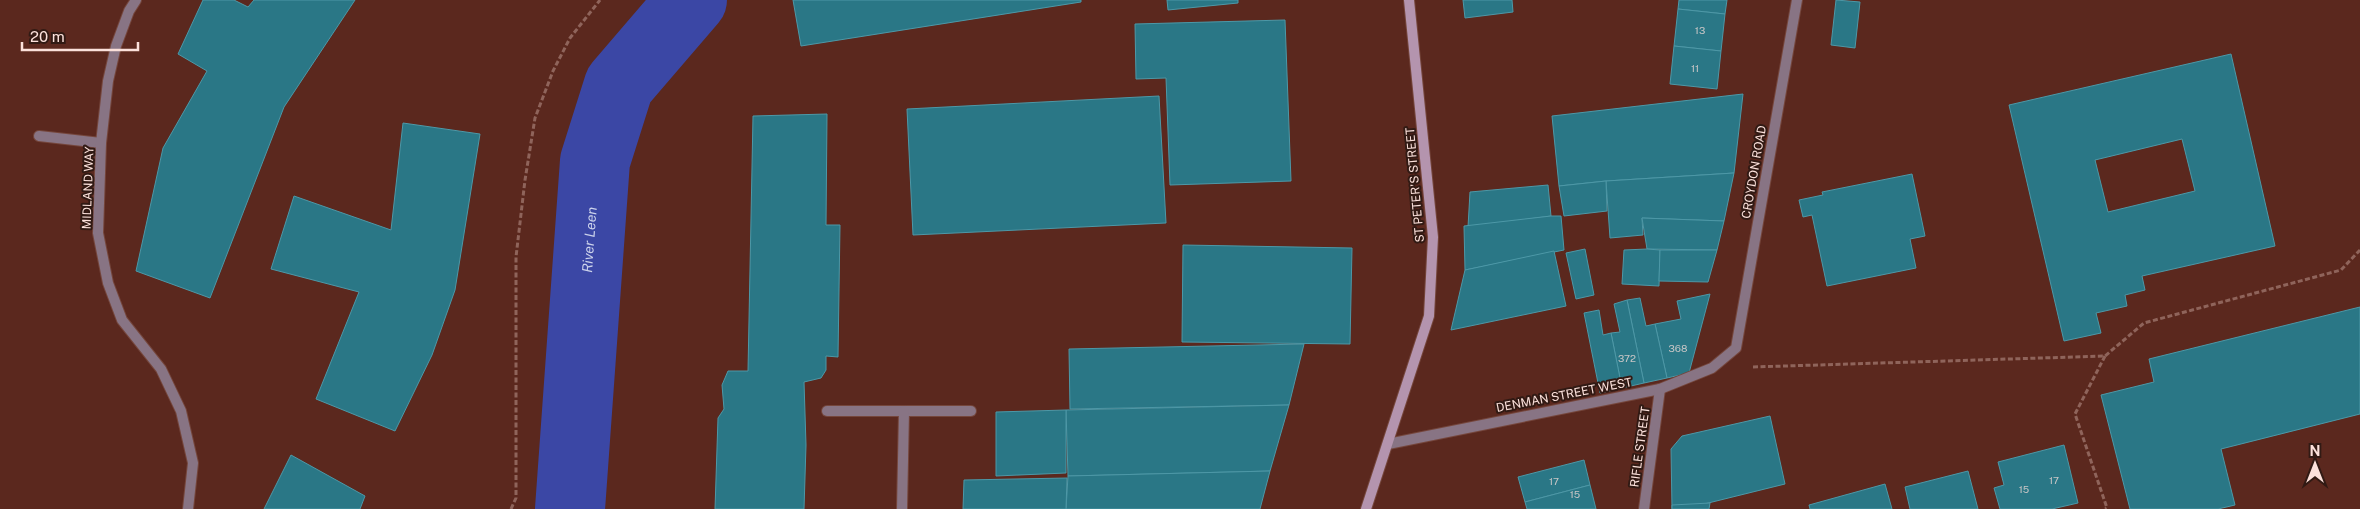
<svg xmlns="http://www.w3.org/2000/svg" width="2360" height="509" viewBox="0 0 2360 509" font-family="'Public Sans',sans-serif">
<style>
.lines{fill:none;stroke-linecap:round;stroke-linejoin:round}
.river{stroke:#3b47a5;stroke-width:70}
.building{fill:#2a7786;stroke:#4d98a7;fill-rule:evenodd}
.lane-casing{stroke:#75463c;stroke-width:12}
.street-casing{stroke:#75463c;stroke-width:12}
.secondary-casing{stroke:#75463c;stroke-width:12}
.path{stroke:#8f645b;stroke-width:3;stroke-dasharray:5 2.5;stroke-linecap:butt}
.lane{stroke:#887484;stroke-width:10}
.street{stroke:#887484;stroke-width:10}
.secondary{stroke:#b494ae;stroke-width:10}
.labels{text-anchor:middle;stroke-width:4;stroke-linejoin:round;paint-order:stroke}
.number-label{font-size:10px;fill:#c8c6c6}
.street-label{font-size:12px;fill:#fce1db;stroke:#311a14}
.water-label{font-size:14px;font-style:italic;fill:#cbd2eb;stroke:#311a14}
</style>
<rect width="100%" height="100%" fill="#5b281e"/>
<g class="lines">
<path class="river" id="s1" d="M570 509 595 161 619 85 692 0"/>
</g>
<g class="building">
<polygon points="203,0 234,0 248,7 254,0 355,0 284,107 210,298 136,271 163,148 207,71 178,54"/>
<polygon points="793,0 1081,0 1081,2 801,46"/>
<polygon points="1167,0 1238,0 1238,3 1168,10"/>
<polygon points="1463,0 1512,0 1513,12 1465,18"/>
<polygon points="1679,0 1727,0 1725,14 1678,9"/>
<polygon points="1836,0 1860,2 1855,48 1831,45"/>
<polygon points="1678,9 1725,14 1721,51 1674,46"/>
<polygon points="1285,20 1291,181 1170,185 1166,78 1136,79 1135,24"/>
<polygon points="1674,46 1721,51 1717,89 1670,84"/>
<path d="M2231 54 2275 246 2142 276 2145 290 2125 295 2127 306 2096 313 2101 333 2064 341 2009 105ZM2182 139 2195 191 2108 212 2095 160Z"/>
<polygon points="1743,94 1734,173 1606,181 1559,186 1552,116"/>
<polygon points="1159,96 1166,223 913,235 907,109"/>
<polygon points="827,114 826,225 840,225 838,357 826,356 826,370 821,378 804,382 806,445 804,509 715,509 718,418 724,409 722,385 728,371 748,371 753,116"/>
<polygon points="403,123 480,134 455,290 432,355 395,431 316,399 359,292 271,269 294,196 391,230"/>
<polygon points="1734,173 1724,221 1642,218 1643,235 1610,238 1606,181"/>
<polygon points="1912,174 1925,236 1910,239 1916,268 1827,286 1812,215 1803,217 1799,200 1823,195 1822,192"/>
<polygon points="1606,181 1607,211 1564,216 1559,186"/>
<polygon points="1548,185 1551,216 1468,227 1470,192"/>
<polygon points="1551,216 1561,216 1564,250 1465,270 1464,226"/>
<polygon points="1642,218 1724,221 1717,250 1647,249"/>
<polygon points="1183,245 1352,248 1350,344 1182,342"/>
<polygon points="1585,249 1594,295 1576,299 1566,253"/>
<polygon points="1647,249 1660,250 1659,286 1622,284 1624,250"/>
<polygon points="1660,250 1717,250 1708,282 1659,281"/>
<polygon points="1554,251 1566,306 1451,330 1465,270"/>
<polygon points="1710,294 1689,373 1667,378 1655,324 1681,319 1677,301"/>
<polygon points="1640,298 1646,326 1655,324 1667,378 1644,383 1627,300"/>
<polygon points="1627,300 1644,383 1622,388 1611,333 1620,332 1614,304"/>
<polygon points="2360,307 2360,414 2221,449 2235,505 2218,509 2130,509 2101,395 2154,382 2149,359"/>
<polygon points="1599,310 1603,335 1611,333 1622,388 1600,393 1584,313"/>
<polygon points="1304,344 1289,405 1070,409 1069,349"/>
<polygon points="1289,405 1270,471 1068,476 1066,410"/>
<polygon points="1066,410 1066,473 996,476 996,412"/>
<polygon points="1770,416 1785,484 1684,509 1672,509 1671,449 1682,436"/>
<polygon points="2064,445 2078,503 2052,509 2000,509 1994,488 2004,485 1998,462"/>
<polygon points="291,455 365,496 360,509 264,509"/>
<polygon points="1584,460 1590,485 1525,502 1518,477"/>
<polygon points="1270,471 1260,509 1066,509 1068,476"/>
<polygon points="1968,471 1978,509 1910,509 1905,487"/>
<polygon points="1067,478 1066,509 963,509 964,480"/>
<polygon points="1885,484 1892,509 1810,509 1809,505"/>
<polygon points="1590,485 1596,509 1527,509 1525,502"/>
<polygon points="1710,503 1709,509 1672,509 1672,505"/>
</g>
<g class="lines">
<defs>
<polyline id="lane" points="39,136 101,143"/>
<g id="street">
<polyline points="136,0 129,11 116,46 108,81 101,143 98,233 108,283 122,320 161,369 181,411 193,463 188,509"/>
<polyline points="827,411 971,411"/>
<polyline points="1388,444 1660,389 1712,368 1736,348 1797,0"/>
<polyline points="902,509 904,411"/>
<polyline points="1644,509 1660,389"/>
</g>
<polyline id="secondary" points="1366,509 1429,316 1433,237 1409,0"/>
</defs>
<use href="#lane" class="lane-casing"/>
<use href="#street" class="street-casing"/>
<use href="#secondary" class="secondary-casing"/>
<g class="path">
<polyline points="2105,356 2075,414 2107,508 2105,509"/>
<polyline points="1753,367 2105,356 2144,323 2341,270 2360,250"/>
<polyline points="511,509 516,498 516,257 525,180 535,118 553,71 570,38 600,0"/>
</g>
<use href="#lane" class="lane"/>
<use href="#street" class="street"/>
<use href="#secondary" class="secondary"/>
</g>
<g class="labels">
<g class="number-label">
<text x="1700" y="34">13</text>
<text x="1695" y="72">11</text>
<text x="1678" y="352">368</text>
<text x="1627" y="362">372</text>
<text x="2054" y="484">17</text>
<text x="1554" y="485">17</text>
<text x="2024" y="493">15</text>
<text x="1575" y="498">15</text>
</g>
<g class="street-label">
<text transform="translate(1754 172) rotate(-80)" y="4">CROYDON ROAD</text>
<text transform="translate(1415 185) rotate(-95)" y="4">ST PETER'S STREET</text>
<text transform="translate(88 188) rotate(-88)" y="4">MIDLAND WAY</text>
<text transform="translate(1564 395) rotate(-11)" y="4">DENMAN STREET WEST</text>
<text transform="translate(1640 447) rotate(-82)" y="4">RIFLE STREET</text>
</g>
<g class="water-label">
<text dy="5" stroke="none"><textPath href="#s1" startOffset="270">River Leen</textPath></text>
</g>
</g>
<g transform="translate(2315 464)" stroke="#311a14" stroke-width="4" paint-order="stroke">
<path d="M0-4L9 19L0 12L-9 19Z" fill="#fce1db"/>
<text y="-8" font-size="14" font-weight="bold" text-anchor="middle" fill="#fce1db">N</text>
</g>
<path d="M22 42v8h116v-8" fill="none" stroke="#fce1db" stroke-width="2.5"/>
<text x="30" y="42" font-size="15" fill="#fce1db" stroke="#311a14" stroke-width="4" paint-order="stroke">20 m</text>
</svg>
